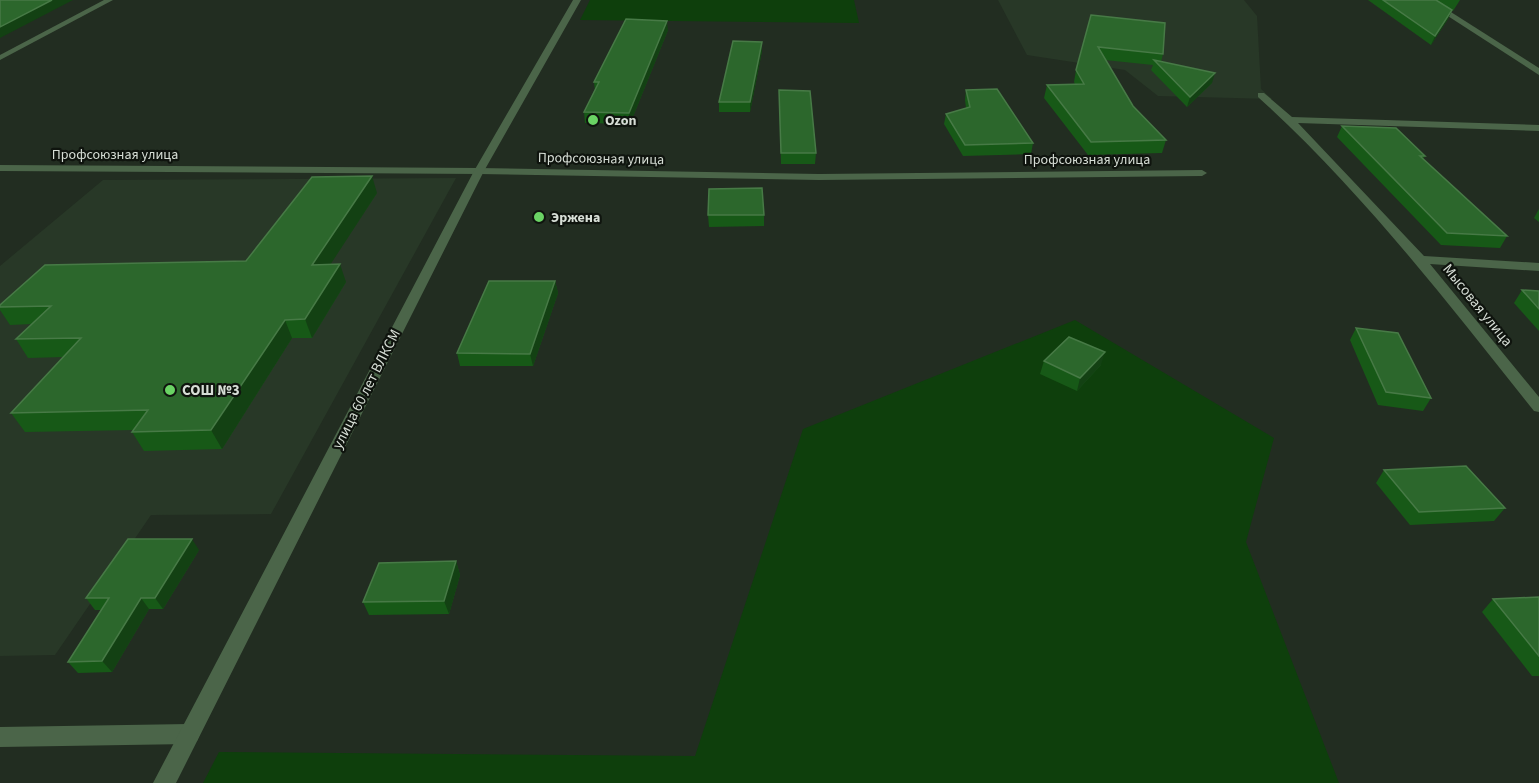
<svg xmlns="http://www.w3.org/2000/svg" width="1539" height="783" viewBox="0 0 1539 783" font-family="'Source Sans 3',sans-serif">
<style>
.built{fill:#283827}
.green{fill:#0e3f0c}
.lines{fill:none;stroke-linecap:round;stroke-linejoin:round}
.minor{fill:#4b6549;fill-rule:evenodd}
.tertiary{fill:#4b6549;fill-rule:evenodd}
.wall{fill:#175917}
.shaded-wall{fill:#134113}
.building{fill:#2c672c;stroke:#477a46;stroke-width:1.5}
.poi-dot{fill:#6ad364;stroke:#0f140e;stroke-width:2}
.labels{text-anchor:middle;stroke-width:4.5;stroke-linejoin:round;paint-order:stroke}
.far-poi-label{font-size:14px;font-weight:bold;fill:#d7ded6;stroke:#0f140e;text-anchor:start}
.far-street-label{font-size:14px;fill:#d7ded6;stroke:#0f140e}
.street-label{font-size:15px;fill:#d7ded6;stroke:#0f140e}
.poi-label{font-size:15px;font-weight:bold;fill:#d7ded6;stroke:#0f140e;text-anchor:start}
</style>
<rect width="100%" height="100%" fill="#222d21"/>
<g class="built">
<polygon points="998,0 1244,0 1257,16 1261,89 1272,99 1158,96 1125,70 1027,55"/>
<polygon points="456,178 271,514 151,515 55,655 0,656 0,266 103,180"/>
</g>
<g class="green">
<polygon points="590,0 854,0 859,23 580,20"/>
<polygon points="1075,320 1274,438 1246,542 1339,783 203,783 219,752 695,756 803,429"/>
</g>
<g class="lines">
<g class="minor">
<polygon points="104,0 113,0 0,60 0,55"/>
<path d="M1258 93H1264L1292 117 1539 125V131L1298 123 1424 256 1539 263V271L1430 264 1539 397V412L1534 411C1447 302 1362 191 1258 97Z"/>
<polygon points="0,165 479,168 819,174 1202,170 1207,173 1202,176 819,180 479,174 0,171"/>
<polygon points="189,724 197,727 200,734 197,741 189,744 0,747 0,727"/>
</g>
<g class="tertiary">
<polygon points="573,0 581,0 484,171 176,783 153,783 474,171"/>
<polygon points="1423,0 1432,0 1539,68 1539,75"/>
</g>
</g>
<g class="wall">
<polygon points="1368,0 1460,0 1453,11 1452,10 1448,19 1431,45"/>
<polygon points="1091,15 1163,54 1161,62 1212,83 1187,107 1151,70 1153,65 1105,60 1133,106 1166,140 1162,153 1088,155 1044,98 1047,85 1075,84 1074,82 1076,70"/>
<polygon points="668,30 630,124 585,123 584,112 595,91 594,82"/>
<polygon points="762,42 762,51 750,112 719,112 719,102"/>
<polygon points="779,90 816,153 815,164 781,164"/>
<polygon points="966,90 1033,143 1031,154 963,156 944,124 946,114 966,108 965,100"/>
<polygon points="1342,126 1425,156 1423,159 1507,236 1500,248 1441,245 1337,137"/>
<polygon points="377,193 330,264 346,282 312,338 292,338 222,449 144,451 132,432 134,430 25,432 11,413 64,357 28,358 16,339 32,324 10,325 0,310 0,305 246,261"/>
<polygon points="1539,209 1539,222 1534,218"/>
<polygon points="708,215 764,215 764,226 709,227"/>
<polygon points="555,281 558,293 533,366 460,366 457,353"/>
<polygon points="1522,290 1539,291 1539,331 1514,303"/>
<polygon points="1356,328 1431,398 1423,411 1378,405 1350,340"/>
<polygon points="1044,361 1101,365 1077,391 1040,374"/>
<polygon points="1384,470 1505,508 1494,521 1410,525 1376,483"/>
<polygon points="199,550 163,609 149,609 112,672 78,673 68,662 101,610 95,610 86,598"/>
<polygon points="456,561 460,575 449,614 369,615 363,602"/>
<polygon points="1539,597 1539,676 1532,676 1482,612 1493,599"/>
</g>
<g class="shaded-wall">
<polygon points="52,0 73,0 0,38 0,27"/>
<polygon points="1452,10 1448,19 1431,45 1435,36"/>
<polygon points="667,21 668,30 630,124 629,113"/>
<polygon points="762,42 762,51 750,112 750,102"/>
<polygon points="1215,73 1212,83 1187,107 1190,97"/>
<polygon points="372,176 377,193 319,282 312,265"/>
<polygon points="340,264 346,282 312,338 305,319"/>
<polygon points="555,281 558,293 533,366 530,354"/>
<polygon points="285,320 292,338 222,449 211,430"/>
<polygon points="1105,352 1101,365 1077,391 1080,378"/>
<polygon points="192,539 199,550 163,609 155,598"/>
<polygon points="456,561 460,575 449,614 444,601"/>
<polygon points="141,598 149,609 112,672 102,661"/>
</g>
<g class="building">
<polygon points="0,0 52,0 0,27"/>
<polygon points="1383,0 1436,0 1452,10 1435,36"/>
<polygon points="1091,15 1165,23 1163,54 1098,47 1133,106 1166,140 1091,142 1047,85 1084,84 1076,70"/>
<polygon points="626,19 667,21 629,113 584,112 599,82 594,82"/>
<polygon points="733,41 762,42 750,102 719,102"/>
<polygon points="1154,60 1215,73 1190,97"/>
<polygon points="997,89 1033,143 965,145 946,114 970,107 966,90"/>
<polygon points="779,90 810,91 816,153 781,153"/>
<polygon points="1342,126 1396,128 1425,156 1420,156 1507,236 1447,233"/>
<polygon points="372,176 312,265 340,264 305,319 285,320 211,430 132,432 148,410 11,413 81,338 16,339 51,306 0,307 0,305 45,265 246,261 312,177"/>
<polygon points="762,188 764,215 708,215 709,189"/>
<polygon points="489,281 555,281 530,354 457,353"/>
<polygon points="1522,290 1539,291 1539,309"/>
<polygon points="1356,328 1398,333 1431,398 1386,392"/>
<polygon points="1069,337 1105,352 1080,378 1044,361"/>
<polygon points="1466,466 1505,508 1419,512 1384,470"/>
<polygon points="128,539 192,539 155,598 141,598 102,661 68,662 109,598 86,598"/>
<polygon points="456,561 444,601 363,602 379,563"/>
<polygon points="1539,597 1539,656 1493,599"/>
</g>
<g class="poi-dot">
<circle cx="593" cy="120" r="6"/>
<circle cx="539" cy="217" r="6"/>
<circle cx="170" cy="390" r="6"/>
</g>
<g class="labels">
<g class="far-poi-label">
<text x="605" y="125">Ozon</text>
<text x="551" y="222">Эржена</text>
</g>
<g class="far-street-label">
<text x="115" y="159">Профсоюзная улица</text>
<text transform="translate(601 158) rotate(1)" y="5">Профсоюзная улица</text>
<text x="1087" y="164">Профсоюзная улица</text>
</g>
<g class="street-label">
<text transform="translate(1478 305) rotate(51)" y="5">Мысовая улица</text>
<text transform="translate(366 389) rotate(-63)" y="5">улица 60 лет ВЛКСМ</text>
</g>
<g class="poi-label">
<text x="182" y="395">СОШ №3</text>
</g>
</g>
</svg>
